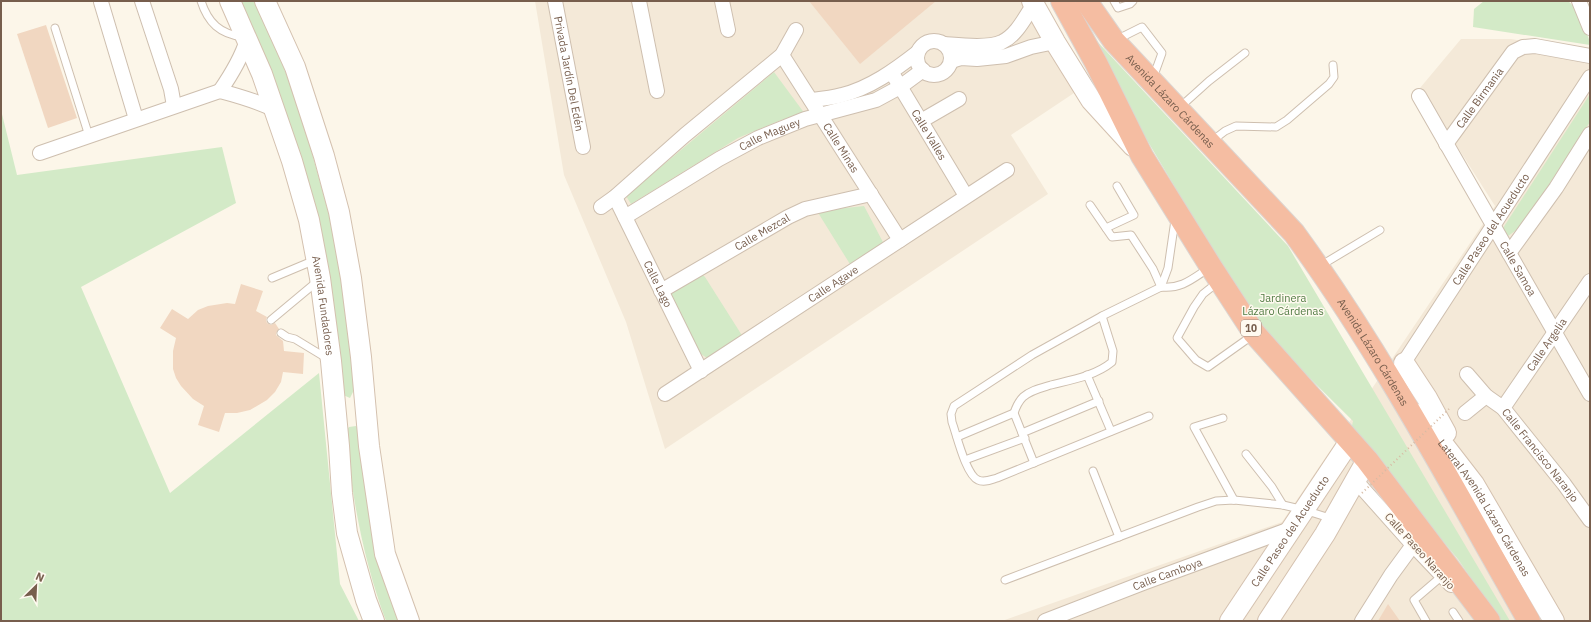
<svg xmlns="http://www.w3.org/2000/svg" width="1591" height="622" viewBox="0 0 1591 622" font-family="'IBM Plex Sans',sans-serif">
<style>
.residential{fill:#f4e9d8}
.green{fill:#d3eac7}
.building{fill:#f1d7c1}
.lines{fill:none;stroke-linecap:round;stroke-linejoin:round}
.lane-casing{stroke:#cebfaf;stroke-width:9}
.street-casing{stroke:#cebfaf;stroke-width:16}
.secondary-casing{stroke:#d4c1af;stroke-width:22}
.highway-casing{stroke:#dcd5d1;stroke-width:24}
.lane{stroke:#fff;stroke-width:7}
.street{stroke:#fff;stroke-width:14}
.secondary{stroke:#fff;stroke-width:20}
.highway{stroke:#f5bda2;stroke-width:22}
.path-bridge{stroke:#d7bba4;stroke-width:2;stroke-dasharray:1 3;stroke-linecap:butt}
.labels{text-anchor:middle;stroke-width:3;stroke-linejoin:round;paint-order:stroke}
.shield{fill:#fffaf0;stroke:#a08d7e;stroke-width:1}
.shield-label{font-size:10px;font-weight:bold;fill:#775e4d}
.street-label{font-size:11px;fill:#775e4d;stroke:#fffaf0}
.park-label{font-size:11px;fill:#527c44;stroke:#fffaf0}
</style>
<rect width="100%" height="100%" fill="#fcf6e9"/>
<g class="residential">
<polygon points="535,1 1027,1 1080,89 1011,135 1048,194 665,449 626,322 564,175"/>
<polygon points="1461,39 1511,39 1590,52 1590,621 1002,621 1282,522 1495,206 1420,88"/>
</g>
<g class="green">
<polygon points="238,1 255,1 274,41 302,117 331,222 348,319 354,390 350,398 343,395 333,318"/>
<polygon points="1484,1 1568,1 1578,10 1590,42 1590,45 1473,27 1474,9"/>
<polygon points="1093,37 1288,246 1510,621 1500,621 1458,559 1351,431 1353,421 1258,327 1087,39"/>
<polygon points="774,72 805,114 781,120 738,138 631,204 626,196"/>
<polygon points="1590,94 1590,122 1521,227 1508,236 1503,228"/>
<polygon points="1,110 17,175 222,147 236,203 81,287 170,493 319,373 340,584 359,621 1,621"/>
<polygon points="864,206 885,246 853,269 817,211"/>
<polygon points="701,273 705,277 743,337 707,358 701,354 671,297 672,291"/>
<path d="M356 426 361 431 403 621H386C363 560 352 496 345 432L349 427Z"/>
</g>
<g class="building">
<polygon points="809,1 936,1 860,64"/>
<polygon points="46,25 77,118 48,128 17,34"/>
<polygon points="241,284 263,291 256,311 267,317 266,320 267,323 271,325 275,323 279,329 277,331 276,335 283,341 284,351 304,353 303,374 283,372 281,382 275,392 267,400 250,410 237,413 225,413 219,432 198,425 204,406 193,399 181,386 176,378 173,369 173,351 176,338 160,328 172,309 188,319 198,310 208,306 227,303 235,304"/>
<polygon points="1388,604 1400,621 1378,621"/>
</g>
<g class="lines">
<defs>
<g id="lane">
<path d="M201 1C208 23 220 34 243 37"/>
<polyline points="1114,1 1118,8 1130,4 1133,1"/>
<polyline points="55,28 89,136"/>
<polyline points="1116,40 1142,27 1162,53 1153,78"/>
<polyline points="1179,108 1209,81 1245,53"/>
<polyline points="1212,141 1225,131 1236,126 1276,127 1287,120 1329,84 1334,77 1333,65"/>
<polyline points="1090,205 1112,237 1131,235 1153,269 1161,287"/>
<polyline points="1106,228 1134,215 1117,186"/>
<polyline points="1320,266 1380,230"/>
<polyline points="272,278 315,260"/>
<polyline points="1218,282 1203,294 1194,307 1177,338 1196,360 1208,367 1253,335"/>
<polyline points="1161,287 1168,268 1175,220"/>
<polyline points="271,320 319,280"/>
<polyline points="281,333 287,337 295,339 328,359"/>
<polyline points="1087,375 1111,431"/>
<path d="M1149 416 997 478C990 480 984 483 978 480 966 475 957 436 952 422L951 414 954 406 1032 355 1102 316 1161 287C1182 289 1192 279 1209 268"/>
<polyline points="1223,418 1194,427 1234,500"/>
<polyline points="1022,433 1099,401"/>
<polyline points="957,437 1014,413"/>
<polyline points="1246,454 1272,487 1283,505"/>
<polyline points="965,460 1025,438"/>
<path d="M1034 463 1014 413C1016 407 1018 402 1023 397 1031 390 1041 388 1051 385 1071 380 1095 376 1112 362L1113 351 1102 316"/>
<polyline points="1093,471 1119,537"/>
<polyline points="1005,580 1198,507 1216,501 1234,500 1283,505 1304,510 1333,519"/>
<polyline points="1453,612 1459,621"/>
<polyline points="1426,621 1414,600 1442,576"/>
</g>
<g id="street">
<polyline points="142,1 171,89 174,106"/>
<path id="s1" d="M555 1 583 147"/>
<polyline points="639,1 657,91"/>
<polyline points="722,1 728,30"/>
<polyline points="1579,1 1590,28"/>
<polyline points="101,2 136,119"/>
<circle cx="934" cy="58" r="17"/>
<path d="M944 44C958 45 989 49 1002 42 1017 35 1025 17 1034 4"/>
<path id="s2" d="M782 55 900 240"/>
<polyline points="951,61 961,58 977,59 1006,56 1031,47 1055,42"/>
<path id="s3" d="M892 73 966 196"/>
<path d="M220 91C231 75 241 59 247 40"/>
<path id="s4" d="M1419 96 1590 394"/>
<path d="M811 100C821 99 832 98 842 95 870 88 895 70 918 52"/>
<polyline points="921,121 959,99"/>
<path id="s5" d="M1446 144 1513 52 1523 47 1535 46 1590 56"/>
<path d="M40 153 220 91C239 96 257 101 275 110"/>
<path id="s6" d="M615 197 701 371"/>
<polyline points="601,207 615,197 685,135 782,55 796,30"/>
<path id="s7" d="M625 217 719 159 758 138 805 119 876 100 900 87 923 70"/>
<polyline points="1509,253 1556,188 1590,134"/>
<path id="s8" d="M661 291 788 217 805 209 871 194"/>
<path id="s9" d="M1399 370 1590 77"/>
<path id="s10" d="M1467 374 1486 396 1503 408 1564 484 1590 520"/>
<path id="s11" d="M665 394 1007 170"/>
<path id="s12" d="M1503 408 1590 281"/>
<polyline points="1465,413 1486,396"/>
<polyline points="1356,481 1413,545 1451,585"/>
<path id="s13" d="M1045 621 1143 583 1290 529"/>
<polyline points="1362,621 1391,575 1413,545 1414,537"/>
</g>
<g id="secondary">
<path id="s14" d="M230 1 262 74 292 161 309 220 320 278 331 361 339 446 342 493 347 533 366 600 374 621"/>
<polyline points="265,1 295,67 324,156 339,212 351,278 361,357 369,446 385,554 409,621"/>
<polyline points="1032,1 1055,42 1091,100 1133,146"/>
<polyline points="1404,363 1427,398 1446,433"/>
<path id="s15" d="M1417 414 1426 422 1474 484 1554 621"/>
<path id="s16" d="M1230 621 1350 441"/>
<polyline points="1268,621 1325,534 1367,460"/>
</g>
<g id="highway">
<polyline points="1062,1 1096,63 1142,156 1211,267 1254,333 1367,460 1489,621"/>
<path id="s17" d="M1086 1 1114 41 1294 233C1383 355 1454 490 1529 621"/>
</g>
</defs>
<use href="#lane" class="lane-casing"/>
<use href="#street" class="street-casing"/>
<use href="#secondary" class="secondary-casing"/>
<use href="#highway" class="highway-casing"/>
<use href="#lane" class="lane"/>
<use href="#street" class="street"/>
<use href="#secondary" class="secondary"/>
<use href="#highway" class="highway"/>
<polyline class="path-bridge" points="1362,493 1449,409"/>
</g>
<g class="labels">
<rect class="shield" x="1241" y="320" width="20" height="16" rx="3"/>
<g class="shield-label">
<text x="1251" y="332">10</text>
</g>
<g class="street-label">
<text dy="4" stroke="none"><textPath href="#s1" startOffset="74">Privada Jardín Del Edén</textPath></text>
<text dy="4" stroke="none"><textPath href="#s5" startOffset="57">Calle Birmania</textPath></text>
<text dy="4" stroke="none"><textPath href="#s17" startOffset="131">Avenida Lázaro Cárdenas</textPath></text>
<text dy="4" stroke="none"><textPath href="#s7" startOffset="167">Calle Maguey</textPath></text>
<text dy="4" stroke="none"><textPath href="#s3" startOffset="72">Calle Valles</textPath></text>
<text dy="4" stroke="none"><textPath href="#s2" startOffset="110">Calle Minas</textPath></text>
<text dy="4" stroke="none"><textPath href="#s9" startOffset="168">Calle Paseo del Acueducto</textPath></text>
<text dy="4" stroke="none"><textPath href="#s8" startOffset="117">Calle Mezcal</textPath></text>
<text dy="4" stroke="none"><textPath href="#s4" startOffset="199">Calle Samoa</textPath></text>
<text dy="4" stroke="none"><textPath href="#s6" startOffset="97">Calle Lago</textPath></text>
<text dy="4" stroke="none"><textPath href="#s11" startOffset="201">Calle Agave</textPath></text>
<text dy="4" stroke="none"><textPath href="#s14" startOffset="320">Avenida Fundadores</textPath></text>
<text dy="4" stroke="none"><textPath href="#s12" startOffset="77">Calle Argelia</textPath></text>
<text dy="4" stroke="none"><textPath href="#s17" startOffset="455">Avenida Lázaro Cárdenas</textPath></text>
<text dy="4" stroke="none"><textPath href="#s10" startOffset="110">Calle Francisco Naranjo</textPath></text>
<text dy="4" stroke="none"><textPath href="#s15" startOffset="116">Lateral Avenida Lázaro Cárdenas</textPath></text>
<text dy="4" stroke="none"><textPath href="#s16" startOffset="108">Calle Paseo del Acueducto</textPath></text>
<text transform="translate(1420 551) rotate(48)" y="4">Calle Paseo Naranjo</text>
<text dy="4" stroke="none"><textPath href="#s13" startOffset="131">Calle Camboya</textPath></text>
</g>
<g class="park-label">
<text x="1283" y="302">Jardinera<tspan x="1283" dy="13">Lázaro Cárdenas</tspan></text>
</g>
</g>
<rect width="1591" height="622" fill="none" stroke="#775e4d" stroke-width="4"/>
<g transform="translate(36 586) rotate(24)" stroke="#fffaf0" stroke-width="3" paint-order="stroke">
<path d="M0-3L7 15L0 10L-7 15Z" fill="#775e4d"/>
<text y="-6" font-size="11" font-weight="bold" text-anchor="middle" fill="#775e4d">N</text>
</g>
</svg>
